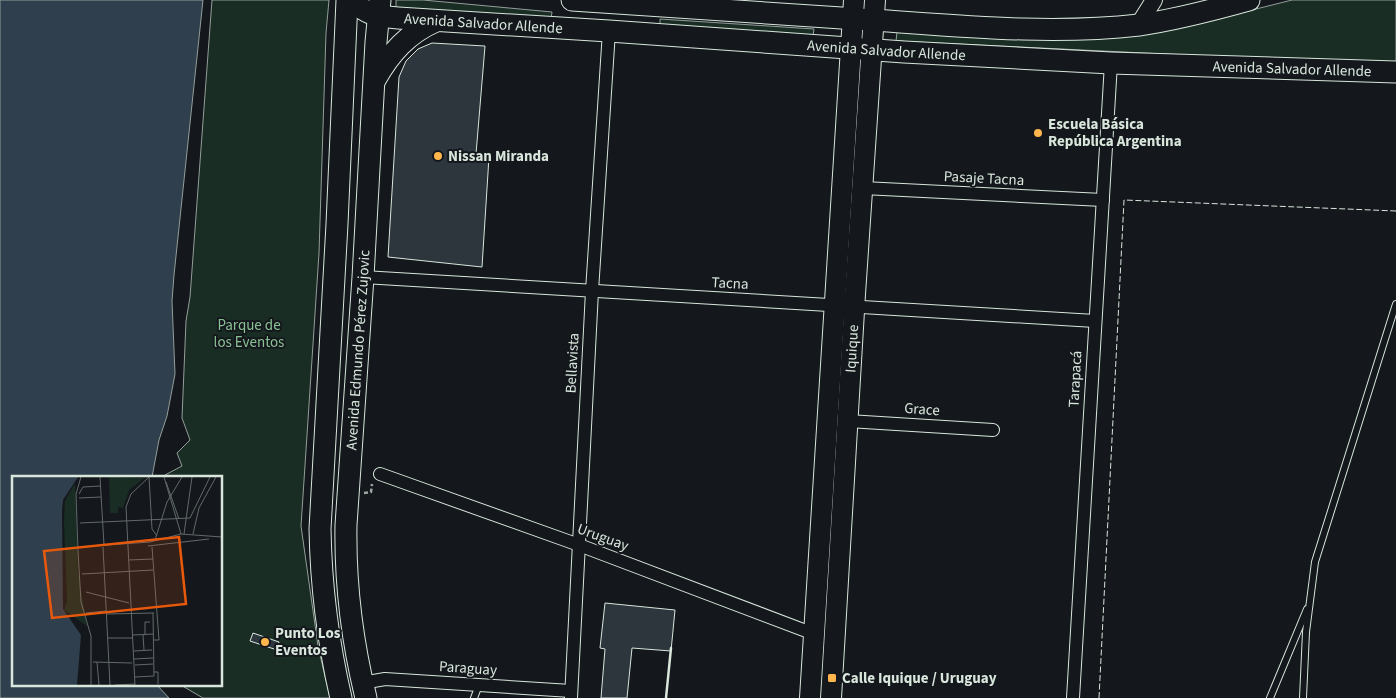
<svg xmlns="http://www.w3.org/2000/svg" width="1396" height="698" viewBox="0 0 1396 698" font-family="'Source Sans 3',sans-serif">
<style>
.green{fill:#1a2d24;stroke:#939e99}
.water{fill:#2f3f4d;stroke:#939e99}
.building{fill:#2c363c;stroke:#d8e6dc}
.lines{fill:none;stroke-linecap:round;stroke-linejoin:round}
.service-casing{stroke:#d8e6dc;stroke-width:8}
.minor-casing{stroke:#d8e6dc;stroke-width:14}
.tertiary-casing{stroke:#d8e6dc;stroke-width:18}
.primary-casing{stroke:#d8e6dc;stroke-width:22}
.trunk-casing{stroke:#d8e6dc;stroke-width:23}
.path{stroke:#9da8a2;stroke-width:2.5;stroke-dasharray:4 2.5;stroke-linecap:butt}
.service{stroke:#14181c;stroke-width:6}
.minor{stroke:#14181c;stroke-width:12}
.tertiary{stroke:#14181c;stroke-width:16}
.primary{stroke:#14181c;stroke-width:20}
.trunk{stroke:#14181c;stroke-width:21}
.fence{stroke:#d8e6dc;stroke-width:1;stroke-dasharray:6 2.5;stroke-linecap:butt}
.wall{stroke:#d8e6dc;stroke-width:2.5}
.poi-dot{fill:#ffb74d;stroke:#14181c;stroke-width:2}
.labels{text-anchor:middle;stroke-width:4;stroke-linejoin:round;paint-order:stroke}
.street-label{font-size:15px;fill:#d8e6dc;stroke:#14181c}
.poi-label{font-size:15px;font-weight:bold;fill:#d8e6dc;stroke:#14181c;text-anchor:start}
.park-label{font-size:15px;fill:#8ac095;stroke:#14181c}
.inset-road{fill:none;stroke:#626a69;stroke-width:1}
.view{fill:#e8590c;fill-opacity:0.15;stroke:#e8590c;stroke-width:2.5}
.inset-edge{fill:none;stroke:#d8e6dc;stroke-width:2.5}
</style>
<rect width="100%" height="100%" fill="#14181c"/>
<g class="green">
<polygon points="212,0 329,0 326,33 319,253 301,526 318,646 330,698 203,698 179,684 221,684 221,477 165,477 165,475 182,466 177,453 190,440 182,418 186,321 190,297"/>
<polygon points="396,0 423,0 552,12 551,19 396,13"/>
<polygon points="1292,0 1396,0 1396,62 1206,56 896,41 897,32 1224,17"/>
<polygon points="660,19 814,29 813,36 660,26"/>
</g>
<polygon class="water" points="0,0 203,0 174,275 172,301 175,374 167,416 159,440 152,477 14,477 14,684 156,684 169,698 0,698"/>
<g class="building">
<polygon points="432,43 485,46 476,154 489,157 482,267 388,257 399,77 406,61 418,49"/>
<polygon points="605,603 675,610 671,651 632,648 627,698 601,698 605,649 600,648"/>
<polygon points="253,633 279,642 277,650 250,641"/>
</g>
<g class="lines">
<defs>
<g id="service">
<polyline points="474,698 479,685"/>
<polyline points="1270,698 1307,609"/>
<polyline points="1303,698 1306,632 1315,562 1396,304"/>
</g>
<g id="minor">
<polyline points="863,188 1103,200"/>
<polyline points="363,277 1095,321"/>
<polyline points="848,421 993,430"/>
<polyline points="380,474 579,545 814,634"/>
<polyline points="362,683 385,679 571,691"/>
<polyline points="571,698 592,291 609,31"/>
<polyline points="1073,698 1111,63"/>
</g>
<polyline id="tertiary" points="1139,24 1154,0"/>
<g id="primary">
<polyline points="810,698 854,0"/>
<path id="s1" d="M831 698 855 294 875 0"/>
</g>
<g id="trunk">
<path id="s2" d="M350 0C369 15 374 16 398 18L609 31 904 52 1111 63 1396 72"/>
<path d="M572 0C672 7 773 14 874 20 961 26 1051 35 1139 25 1176 20 1213 10 1249 0"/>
<path d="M375 80C390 53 408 33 436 21"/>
<path d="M341 698C328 642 321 586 320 529L337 224 347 0"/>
<path id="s3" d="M366 698C352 641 345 584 346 525L363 277 376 42 380 0"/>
</g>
</defs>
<use href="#service" class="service-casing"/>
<use href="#minor" class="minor-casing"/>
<use href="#tertiary" class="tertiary-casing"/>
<use href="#primary" class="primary-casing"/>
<use href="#trunk" class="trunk-casing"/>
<polyline class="path" points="364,493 371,492 372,484"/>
<use href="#service" class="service"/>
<use href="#minor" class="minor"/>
<use href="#tertiary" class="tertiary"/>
<use href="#primary" class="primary"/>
<use href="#trunk" class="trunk"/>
<polyline class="fence" points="1099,698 1124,200 1396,211"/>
<polyline class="wall" points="666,698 671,648"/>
</g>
<g class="poi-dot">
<circle cx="1038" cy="133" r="5"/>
<circle cx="438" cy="156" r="5"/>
<circle cx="265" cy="642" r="5"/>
<rect x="827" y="673" width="10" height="10" rx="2.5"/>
</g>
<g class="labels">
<g class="street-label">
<text dy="5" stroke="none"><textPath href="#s2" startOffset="138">Avenida Salvador Allende</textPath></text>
<text dy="5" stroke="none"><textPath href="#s2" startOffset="542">Avenida Salvador Allende</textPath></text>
<text dy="5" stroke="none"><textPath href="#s2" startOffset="948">Avenida Salvador Allende</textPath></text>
<text transform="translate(984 178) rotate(3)" y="5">Pasaje Tacna</text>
<text transform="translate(730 283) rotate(3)" y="5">Tacna</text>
<text dy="5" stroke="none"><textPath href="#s1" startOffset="350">Iquique</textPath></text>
<text dy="5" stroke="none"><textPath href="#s3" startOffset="350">Avenida Edmundo Pérez Zujovic</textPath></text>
<text transform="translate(572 363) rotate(-87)" y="5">Bellavista</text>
<text transform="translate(1075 379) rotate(-87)" y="5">Tarapacá</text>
<text transform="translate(922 409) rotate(4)" y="5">Grace</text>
<text transform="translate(603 537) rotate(20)" y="5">Uruguay</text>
<text transform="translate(468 668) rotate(4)" y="5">Paraguay</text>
</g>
<g class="poi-label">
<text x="1048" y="129">Escuela Básica<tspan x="1048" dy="17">República Argentina</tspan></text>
<text x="448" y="161">Nissan Miranda</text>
<text x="275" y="638">Punto Los<tspan x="275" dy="17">Eventos</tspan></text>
<text x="842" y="683">Calle Iquique / Uruguay</text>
</g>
<g class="park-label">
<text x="249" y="330">Parque de<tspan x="249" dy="17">los Eventos</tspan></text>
</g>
</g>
<g transform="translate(12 476)">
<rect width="210" height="210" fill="#14181c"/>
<path d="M97 1 132 2 117 14 111 32 106 31V37H98ZM63 7 66 96 75 150 52 134 55 125 52 46 53 25Z" fill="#1a2d24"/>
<path d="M0 1H66L51 24 50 35 51 133 69 159 65 209H0Z" fill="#2f3f4d"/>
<path class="inset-road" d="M69 1 64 18 66 75 69 126 79 160V209M88 1 92 69M137 1 140 53 145 60M152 1 169 58M154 6 167 43M67 18 71 11 88 10M67 22 89 21M68 47 178 42 198 1M172 58 180 1M181 58 187 32 204 1M143 64 155 26 170 1M136 70 197 63M66 71 138 66 169 58 210 61M91 71 98 209M140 71 147 164H142M117 84 141 83M70 98 141 94M74 116 117 127M74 137 94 135M95 138 142 137M133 158V146H138M121 159 142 158M131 159 132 174M96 162H121M122 175 140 174M122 183 141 182M81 186 120 187M85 186 87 209M123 189 141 188M142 196H146V208M123 201 142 200 141 137M103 209 123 208M123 209 114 31 119 18 137 1"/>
<path class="view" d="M167 61 174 128 40 142 32 75Z"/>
<rect width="210" height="210" class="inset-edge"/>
</g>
</svg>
